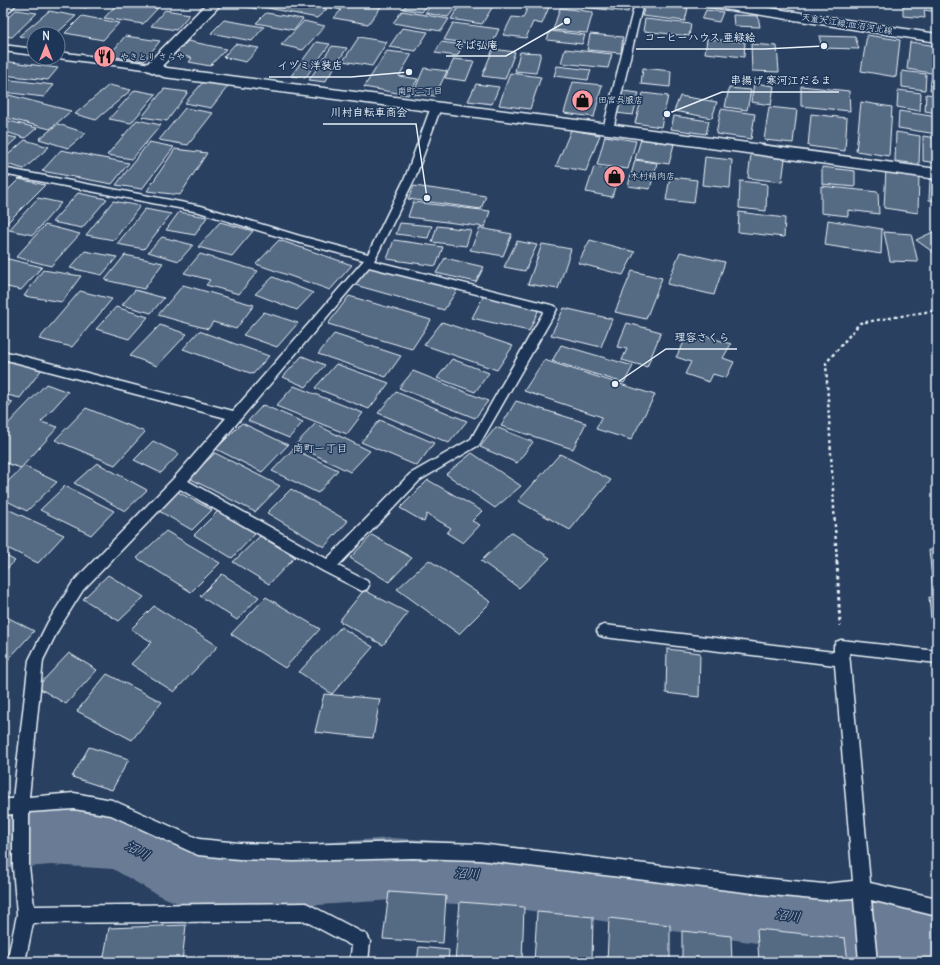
<svg xmlns="http://www.w3.org/2000/svg" width="940" height="965" viewBox="0 0 940 965" font-family="Delius,'Klee One',sans-serif">
<style>
.lines{fill:none;stroke-linecap:round;stroke-linejoin:round}
.river{fill:#6b7c95;fill-rule:evenodd}
.building{fill:#556a83;stroke:#e8f1f8}
.service-casing{stroke:#e8f1f8;stroke-width:3}
.minor-casing{stroke:#e8f1f8;stroke-width:3}
.primary-casing{stroke:#e8f1f8;stroke-width:3}
.path-far1{stroke:#e8f1f8;stroke-width:2.5;stroke-dasharray:3 3;stroke-linecap:butt}
.path{stroke:#e8f1f8;stroke-width:3;stroke-dasharray:3.5 3.5;stroke-linecap:butt}
.service{fill:#1d3557;fill-rule:evenodd}
.minor{fill:#1d3557;fill-rule:evenodd}
.primary{fill:#1d3557;fill-rule:evenodd}
.labels{text-anchor:middle;stroke-width:3;stroke-linejoin:round;paint-order:stroke}
.far-street-label{font-size:9px;fill:#e8f1f8;stroke:#1d3557}
.far-poi-label{font-size:9px;fill:#e8f1f8;stroke:#1d3557;text-anchor:start}
.far-neighbourhood-label{font-size:9px;fill:#e8f1f8;stroke:#1d3557}
.neighbourhood-label{font-size:11px;fill:#e8f1f8;stroke:#1d3557}
.near-water-label{font-size:13px;font-style:italic;fill:#b6c2d0;stroke:#1d3557}
.leader{fill:none;stroke:#e8f1f8;stroke-width:1.5}
.callout-dot{fill:#e8f1f8;stroke:#1d3557;stroke-width:1.5}
.callout-label{font-size:11px;text-anchor:middle;font-weight:bold;fill:#e8f1f8;stroke:#1d3557;stroke-width:3;stroke-linejoin:round;paint-order:stroke}
</style>
<rect width="100%" height="100%" fill="#294061"/>
<filter id="ink" filterUnits="userSpaceOnUse"><feTurbulence type="fractalNoise" baseFrequency=".025" numOctaves="2"/><feDisplacementMap in="SourceGraphic" scale="8" xChannelSelector="R" yChannelSelector="G"/><feConvolveMatrix kernelMatrix="1 2 1 2 8 2 1 2 1" color-interpolation-filters="sRGB"/></filter>
<g filter="url(#ink)">
<g class="lines">
<polygon class="river" points="51,805 121,810 143,819 186,842 260,847 392,838 504,845 937,903 937,962 891,962 504,907 392,900 260,909 180,904 158,895 113,869 51,865 3,869 3,809"/>
</g>
<g class="building">
<polygon points="60,3 92,3 86,8"/>
<polygon points="118,3 124,3 158,8 143,24 104,18"/>
<polygon points="226,3 263,3 257,9"/>
<polygon points="267,3 301,3 327,9 317,18 263,7"/>
<polygon points="331,3 357,3 381,7 368,24 334,18 341,10 328,7"/>
<polygon points="408,3 429,3 422,12 403,9"/>
<polygon points="433,3 459,3 448,17 425,13"/>
<polygon points="461,3 495,3 482,24 451,19"/>
<polygon points="582,3 630,3 628,12 581,7"/>
<polygon points="646,3 688,8 685,21 642,16"/>
<polygon points="903,3 937,3 937,12 924,10 925,18 903,16"/>
<polygon points="529,4 549,7 542,24 533,22 526,38 503,35 512,17 523,18"/>
<polygon points="560,8 593,12 587,33 553,30"/>
<polygon points="16,10 37,13 12,37 3,36 3,22"/>
<polygon points="165,10 190,14 176,30 151,26"/>
<polygon points="706,10 723,12 719,22 702,19"/>
<polygon points="49,11 76,16 56,34 34,34 34,39 19,36"/>
<polygon points="402,11 449,19 441,31 393,23"/>
<polygon points="266,13 303,19 294,30 256,23"/>
<polygon points="733,15 758,16 760,27 734,26"/>
<polygon points="82,16 119,23 103,40 65,33"/>
<polygon points="645,19 691,24 689,36 643,31"/>
<polygon points="224,20 264,27 252,41 211,33"/>
<polygon points="304,21 325,26 303,50 281,45"/>
<polygon points="453,23 499,29 491,46 444,40"/>
<polygon points="402,28 428,32 416,51 389,47"/>
<polygon points="550,31 585,35 582,44 547,40"/>
<polygon points="590,34 623,37 621,53 587,50"/>
<polygon points="867,35 900,40 896,77 861,71"/>
<polygon points="125,36 160,41 144,61 109,56"/>
<polygon points="819,36 855,37 859,49 822,48"/>
<polygon points="359,37 387,42 372,66 343,61"/>
<polygon points="707,39 745,42 744,57 705,53"/>
<polygon points="188,41 226,49 210,66 189,62 192,58 175,54"/>
<polygon points="316,42 330,44 305,78 291,76"/>
<polygon points="441,42 463,45 457,56 435,53"/>
<polygon points="910,42 937,46 937,74 907,69"/>
<polygon points="235,44 259,48 246,62 223,57"/>
<polygon points="751,44 777,46 779,72 752,71"/>
<polygon points="332,46 347,48 325,82 309,80"/>
<polygon points="493,49 515,52 505,79 482,76"/>
<polygon points="565,49 612,54 608,68 561,63"/>
<polygon points="387,51 412,54 399,76 418,79 408,95 364,87"/>
<polygon points="520,52 541,53 536,73 515,71"/>
<polygon points="454,59 474,61 466,81 445,78"/>
<polygon points="3,61 58,68 48,80 3,75"/>
<polygon points="557,66 591,70 588,80 554,76"/>
<polygon points="424,68 447,71 435,96 413,94"/>
<polygon points="643,68 671,71 670,87 641,84"/>
<polygon points="902,71 926,74 925,90 902,87"/>
<polygon points="510,73 541,77 530,109 499,105"/>
<polygon points="932,74 937,75 937,91 930,90"/>
<polygon points="3,79 54,85 44,97 3,92"/>
<polygon points="204,81 229,85 211,108 185,103"/>
<polygon points="573,82 602,85 594,117 564,113"/>
<polygon points="754,83 774,86 771,105 751,102"/>
<polygon points="476,84 499,87 492,104 468,101"/>
<polygon points="109,85 131,90 96,120 75,114"/>
<polygon points="801,86 849,91 850,111 801,106"/>
<polygon points="729,88 751,90 747,110 725,107"/>
<polygon points="164,89 188,92 167,121 142,117"/>
<polygon points="135,90 156,94 131,123 109,119"/>
<polygon points="898,90 921,93 920,111 897,107"/>
<polygon points="623,91 639,93 633,115 616,113"/>
<polygon points="643,93 668,96 661,127 635,123"/>
<polygon points="5,94 71,111 50,129 3,117 3,96"/>
<polygon points="926,94 937,95 937,113 925,111"/>
<polygon points="680,96 717,102 712,118 674,111"/>
<polygon points="861,102 892,107 889,156 856,151"/>
<polygon points="769,107 797,110 793,143 764,140"/>
<polygon points="185,108 213,113 188,145 159,140"/>
<polygon points="721,109 755,114 751,139 716,134"/>
<polygon points="899,111 937,117 937,134 898,128"/>
<polygon points="811,114 847,118 845,151 808,146"/>
<polygon points="674,116 709,121 706,134 671,129"/>
<polygon points="137,120 161,125 132,159 107,155"/>
<polygon points="9,121 37,128 25,138 3,131 3,126"/>
<polygon points="58,124 86,133 68,148 39,139"/>
<polygon points="571,130 600,135 586,171 556,166"/>
<polygon points="896,132 920,136 919,164 895,161"/>
<polygon points="3,135 17,138 3,151"/>
<polygon points="605,136 636,141 628,169 597,165"/>
<polygon points="923,136 937,138 937,163 923,161"/>
<polygon points="641,139 674,144 669,164 635,159"/>
<polygon points="25,140 49,147 24,169 3,163 3,159"/>
<polygon points="149,142 174,147 142,189 116,185"/>
<polygon points="175,149 207,153 180,195 147,191"/>
<polygon points="61,150 129,163 112,184 42,171"/>
<polygon points="751,154 785,159 782,182 748,178"/>
<polygon points="705,157 732,160 730,188 702,185"/>
<polygon points="635,160 657,163 650,189 628,186"/>
<polygon points="594,167 620,171 612,197 586,192"/>
<polygon points="822,167 855,171 855,187 822,184"/>
<polygon points="886,169 919,174 918,213 884,208"/>
<polygon points="670,177 697,180 694,203 666,200"/>
<polygon points="19,179 45,185 3,227 3,195"/>
<polygon points="930,179 937,180 937,201 929,200"/>
<polygon points="740,181 767,184 766,211 739,208"/>
<polygon points="414,186 486,196 481,209 408,199"/>
<polygon points="821,186 878,192 879,214 848,210 848,216 821,213"/>
<polygon points="78,193 107,199 82,228 52,222"/>
<polygon points="38,198 61,203 33,235 9,230"/>
<polygon points="113,201 140,206 114,240 86,235"/>
<polygon points="413,202 490,211 485,227 408,217"/>
<polygon points="145,209 171,214 144,249 117,244"/>
<polygon points="179,212 207,217 195,235 166,230"/>
<polygon points="739,212 785,218 784,237 738,232"/>
<polygon points="828,220 882,229 881,254 825,245"/>
<polygon points="220,222 253,231 232,256 198,247"/>
<polygon points="400,223 432,226 428,238 396,234"/>
<polygon points="45,225 80,234 51,266 16,257"/>
<polygon points="437,226 471,230 466,246 432,242"/>
<polygon points="480,228 512,234 503,256 470,250"/>
<polygon points="937,230 937,255 916,240"/>
<polygon points="884,232 911,234 918,262 890,261"/>
<polygon points="162,237 193,245 179,261 148,252"/>
<polygon points="279,240 352,265 330,290 256,264"/>
<polygon points="394,240 443,247 436,266 387,259"/>
<polygon points="590,240 635,252 623,275 578,263"/>
<polygon points="517,241 537,245 525,271 504,267"/>
<polygon points="542,244 571,249 558,289 528,284"/>
<polygon points="85,251 117,257 102,275 70,268"/>
<polygon points="680,252 725,262 714,295 667,284"/>
<polygon points="200,254 258,271 239,294 206,285 210,280 184,273"/>
<polygon points="125,255 163,263 144,289 105,280"/>
<polygon points="4,258 42,267 21,290 3,286"/>
<polygon points="445,258 484,267 476,282 436,273"/>
<polygon points="369,266 457,290 444,310 355,285"/>
<polygon points="43,270 81,276 62,302 24,296"/>
<polygon points="632,271 662,278 646,319 615,312"/>
<polygon points="273,277 313,293 297,310 255,294"/>
<polygon points="183,285 254,305 236,329 213,322 208,329 158,315"/>
<polygon points="135,290 164,298 151,313 122,305"/>
<polygon points="80,291 112,299 72,347 39,339"/>
<polygon points="484,295 540,307 529,331 472,318"/>
<polygon points="349,296 431,320 412,349 328,324"/>
<polygon points="116,307 148,317 129,339 96,329"/>
<polygon points="564,308 612,319 601,347 551,335"/>
<polygon points="264,312 298,323 277,347 243,335"/>
<polygon points="442,322 513,346 497,370 424,345"/>
<polygon points="627,323 661,332 647,367 622,360 627,349 617,347"/>
<polygon points="160,325 187,334 157,366 130,356"/>
<polygon points="199,331 269,356 253,374 183,349"/>
<polygon points="334,334 401,356 386,377 318,354"/>
<polygon points="706,336 731,344 723,358 734,362 726,378 713,374 709,382 685,374 691,362 676,357 687,337 703,342"/>
<polygon points="561,345 633,366 624,383 552,361"/>
<polygon points="302,356 325,365 306,387 283,377"/>
<polygon points="452,359 489,373 475,392 437,378"/>
<polygon points="544,360 655,395 631,440 596,429 602,417 524,391"/>
<polygon points="8,361 42,369 20,398 3,394 3,367"/>
<polygon points="336,364 389,383 369,409 315,388"/>
<polygon points="413,371 488,401 475,418 399,388"/>
<polygon points="46,384 68,392 41,422 58,427 21,468 3,462 3,429"/>
<polygon points="294,386 363,413 347,434 276,406"/>
<polygon points="396,392 467,421 449,443 378,413"/>
<polygon points="3,399 13,402 3,415"/>
<polygon points="516,401 586,423 573,449 501,426"/>
<polygon points="263,405 303,422 289,438 248,421"/>
<polygon points="86,408 145,432 115,465 55,440"/>
<polygon points="380,420 434,443 417,466 361,442"/>
<polygon points="242,423 288,445 262,472 216,449"/>
<polygon points="315,424 370,451 350,472 295,445"/>
<polygon points="496,427 533,442 517,463 480,447"/>
<polygon points="153,441 179,454 161,473 134,460"/>
<polygon points="293,449 338,470 318,493 272,471"/>
<polygon points="215,453 280,486 255,512 189,478"/>
<polygon points="472,453 521,486 495,508 446,474"/>
<polygon points="560,454 611,480 570,530 518,501"/>
<polygon points="97,463 147,490 125,511 74,483"/>
<polygon points="24,466 57,482 27,511 3,499 3,486"/>
<polygon points="428,480 482,511 472,521 480,525 463,543 447,533 451,528 427,514 424,522 400,508"/>
<polygon points="65,486 114,511 91,535 40,510"/>
<polygon points="291,489 348,521 324,547 267,513"/>
<polygon points="178,492 212,510 192,530 159,511"/>
<polygon points="3,507 64,535 38,563 3,546"/>
<polygon points="218,511 256,533 232,558 194,535"/>
<polygon points="166,531 220,563 191,592 137,558"/>
<polygon points="511,532 550,558 519,588 481,561"/>
<polygon points="372,535 412,558 389,582 350,558"/>
<polygon points="260,536 295,557 269,584 233,562"/>
<polygon points="929,550 937,551 937,589 933,589"/>
<polygon points="3,554 15,561 3,572"/>
<polygon points="429,560 491,602 459,634 397,589"/>
<polygon points="222,574 259,597 237,620 200,596"/>
<polygon points="108,575 144,597 119,621 83,599"/>
<polygon points="364,590 408,613 383,645 339,621"/>
<polygon points="266,597 320,629 285,668 231,634"/>
<polygon points="929,597 937,598 937,641 933,641"/>
<polygon points="154,606 218,646 174,692 131,664 152,642 131,629"/>
<polygon points="3,615 34,631 5,663 3,662"/>
<polygon points="341,627 373,647 332,694 299,672"/>
<polygon points="667,649 700,653 699,697 666,693"/>
<polygon points="69,653 97,670 66,704 37,687"/>
<polygon points="107,674 162,702 132,740 77,711"/>
<polygon points="324,694 380,699 373,738 315,732"/>
<polygon points="89,747 129,759 112,790 72,777"/>
<polygon points="389,892 446,896 443,943 383,939"/>
<polygon points="460,902 524,907 522,962 455,962"/>
<polygon points="537,912 593,917 592,962 534,962"/>
<polygon points="609,918 670,925 670,962 607,962"/>
<polygon points="186,925 182,962 103,962 109,928"/>
<polygon points="757,929 845,938 848,962 759,962"/>
<polygon points="682,931 731,936 732,962 682,962"/>
<polygon points="419,947 449,950 448,962 417,962"/>
</g>
<g class="lines">
<defs>
<g id="service">
<polygon points="8,3 17,3 6,15 3,16 3,8"/>
<polygon points="635,3 643,3 613,129 608,132 603,129"/>
<polygon points="3,45 34,49 34,55 3,51"/>
<polygon points="58,52 152,64 157,67 152,70 58,58"/>
<path d="M436 104 441 107 415 178 374 261 551 305 555 306 557 309 479 445 420 480 338 566 367 581 369 585 367 589 362 591 323 571 180 489 83 590 58 630 43 660 29 797 74 793 112 800 199 839 239 843 293 845 413 842 480 844 761 878 824 884 853 881 835 665 604 637 599 635 597 631 599 627 604 625 834 652V646L836 642 841 640 937 651V663L849 653 870 883 937 898V916L871 900 877 962H859L854 898 824 900 761 894 480 860 413 858 293 861 239 859 198 855 111 815 74 809 29 812V867L34 906 306 903 367 935 370 941 368 962H350L352 946 305 921 33 923 25 962H7L17 915 13 867V814L3 815V799H13L29 660 48 622 73 582 174 478 226 418 3 359V351L233 411 364 260 293 241 199 212 3 174V168L201 206 300 236 368 254 405 178 431 107ZM369 267 544 311 471 439 410 474 327 559 188 481Z"/>
</g>
<polygon id="minor" points="207,3 222,3 162,66 167,68 608,124 937,169 937,179 608,134 164,77 147,70 144,67 147,64"/>
<polygon id="primary" points="703,3 738,3 937,34 937,42 710,7 705,6"/>
</defs>
<use href="#service" class="service-casing"/>
<use href="#minor" class="minor-casing"/>
<use href="#primary" class="primary-casing"/>
<polyline class="path-far1" points="837,563 826,363 860,323 937,310"/>
<polyline class="path" points="837,562 840,626"/>
<use href="#service" class="service"/>
<use href="#minor" class="minor"/>
<use href="#primary" class="primary"/>
</g>
</g>
<defs>
<symbol id="restaurant-disc" viewBox="-11 -11 22 22"><circle r="9.5" fill="#ff9aa2" stroke="#1d3557"/><path d="M-5-6h1v4h1v-4h1v4h1v-4h1v5L-1.5 .5V6h-2V.5L-5-1ZM5-6V6H3V1.5H1.5Q1.5-4 5-6Z" fill="#111"/></symbol>
<symbol id="shop-disc" viewBox="-11 -11 22 22"><circle r="9.5" fill="#ff9aa2" stroke="#1d3557"/><path d="M-5-2.5h2.3a2.7 3.5 0 0 1 5.4 0H5L5.5 6h-11ZM-1.5-2.5h3a1.5 2.3 0 0 0-3 0Z" fill="#111"/></symbol>
</defs>
<g fill-rule="evenodd">
<use href="#restaurant-disc" x="92" y="44" width="25" height="25"/>
<use href="#shop-disc" x="570" y="88" width="25" height="25"/>
<use href="#shop-disc" x="602" y="164" width="25" height="25"/>
</g>
<g class="labels">
<g class="far-street-label">
<text transform="translate(847 24) rotate(9)" y="3">天童大江線;皿沼河北線</text>
</g>
<g class="far-poi-label">
<text x="120" y="60">やきとり さらや</text>
<text x="598" y="103">田宮呉服店</text>
<text x="630" y="179">木村精肉店</text>
</g>
<g class="far-neighbourhood-label">
<text x="420" y="94">南町二丁目</text>
</g>
<g class="neighbourhood-label">
<text x="320" y="452">南町一丁目</text>
</g>
<g class="near-water-label">
<text transform="translate(138 850) rotate(29)" y="5">沼川</text>
<text transform="translate(467 873) rotate(3)" y="5">沼川</text>
<text transform="translate(788 915) rotate(8)" y="5">沼川</text>
</g>
</g>
<path class="leader" d="M824 46L765 49H636M567 21L506 56H446M409 72L351 77H269M667 114L722 92H839M427 198L416 124H323M615 384L666 349H737"/>
<g class="callout-dot">
<circle cx="824" cy="46" r="4"/>
<circle cx="567" cy="21" r="4"/>
<circle cx="409" cy="72" r="4"/>
<circle cx="667" cy="114" r="4"/>
<circle cx="427" cy="198" r="4"/>
<circle cx="615" cy="384" r="4"/>
</g>
<g class="callout-label">
<text x="700" y="41">コーヒーハウス 亜緑絵</text>
<text x="476" y="49">そば弘庵</text>
<text x="310" y="69">イヅミ洋装店</text>
<text x="781" y="84">串揚げ 寒河江だるま</text>
<text x="369" y="116">川村自転車商会</text>
<text x="702" y="341">理容さくら</text>
</g>
<rect width="940" height="965" fill="none" stroke="#1d3557" stroke-width="16"/>
<rect x="8" y="8" width="924" height="949" fill="none" stroke="#e8f1f8" stroke-width="1.5" filter="url(#ink)"/>
<g transform="translate(46 46)"><circle r="19" fill="#1d3557" stroke="#6e8097"/>
<path d="M0-3L7 15L0 10L-7 15Z" fill="#ff9aa2"/>
<text y="-6" font-size="11" font-weight="bold" text-anchor="middle" fill="#e8f1f8">N</text>
</g>
</svg>
